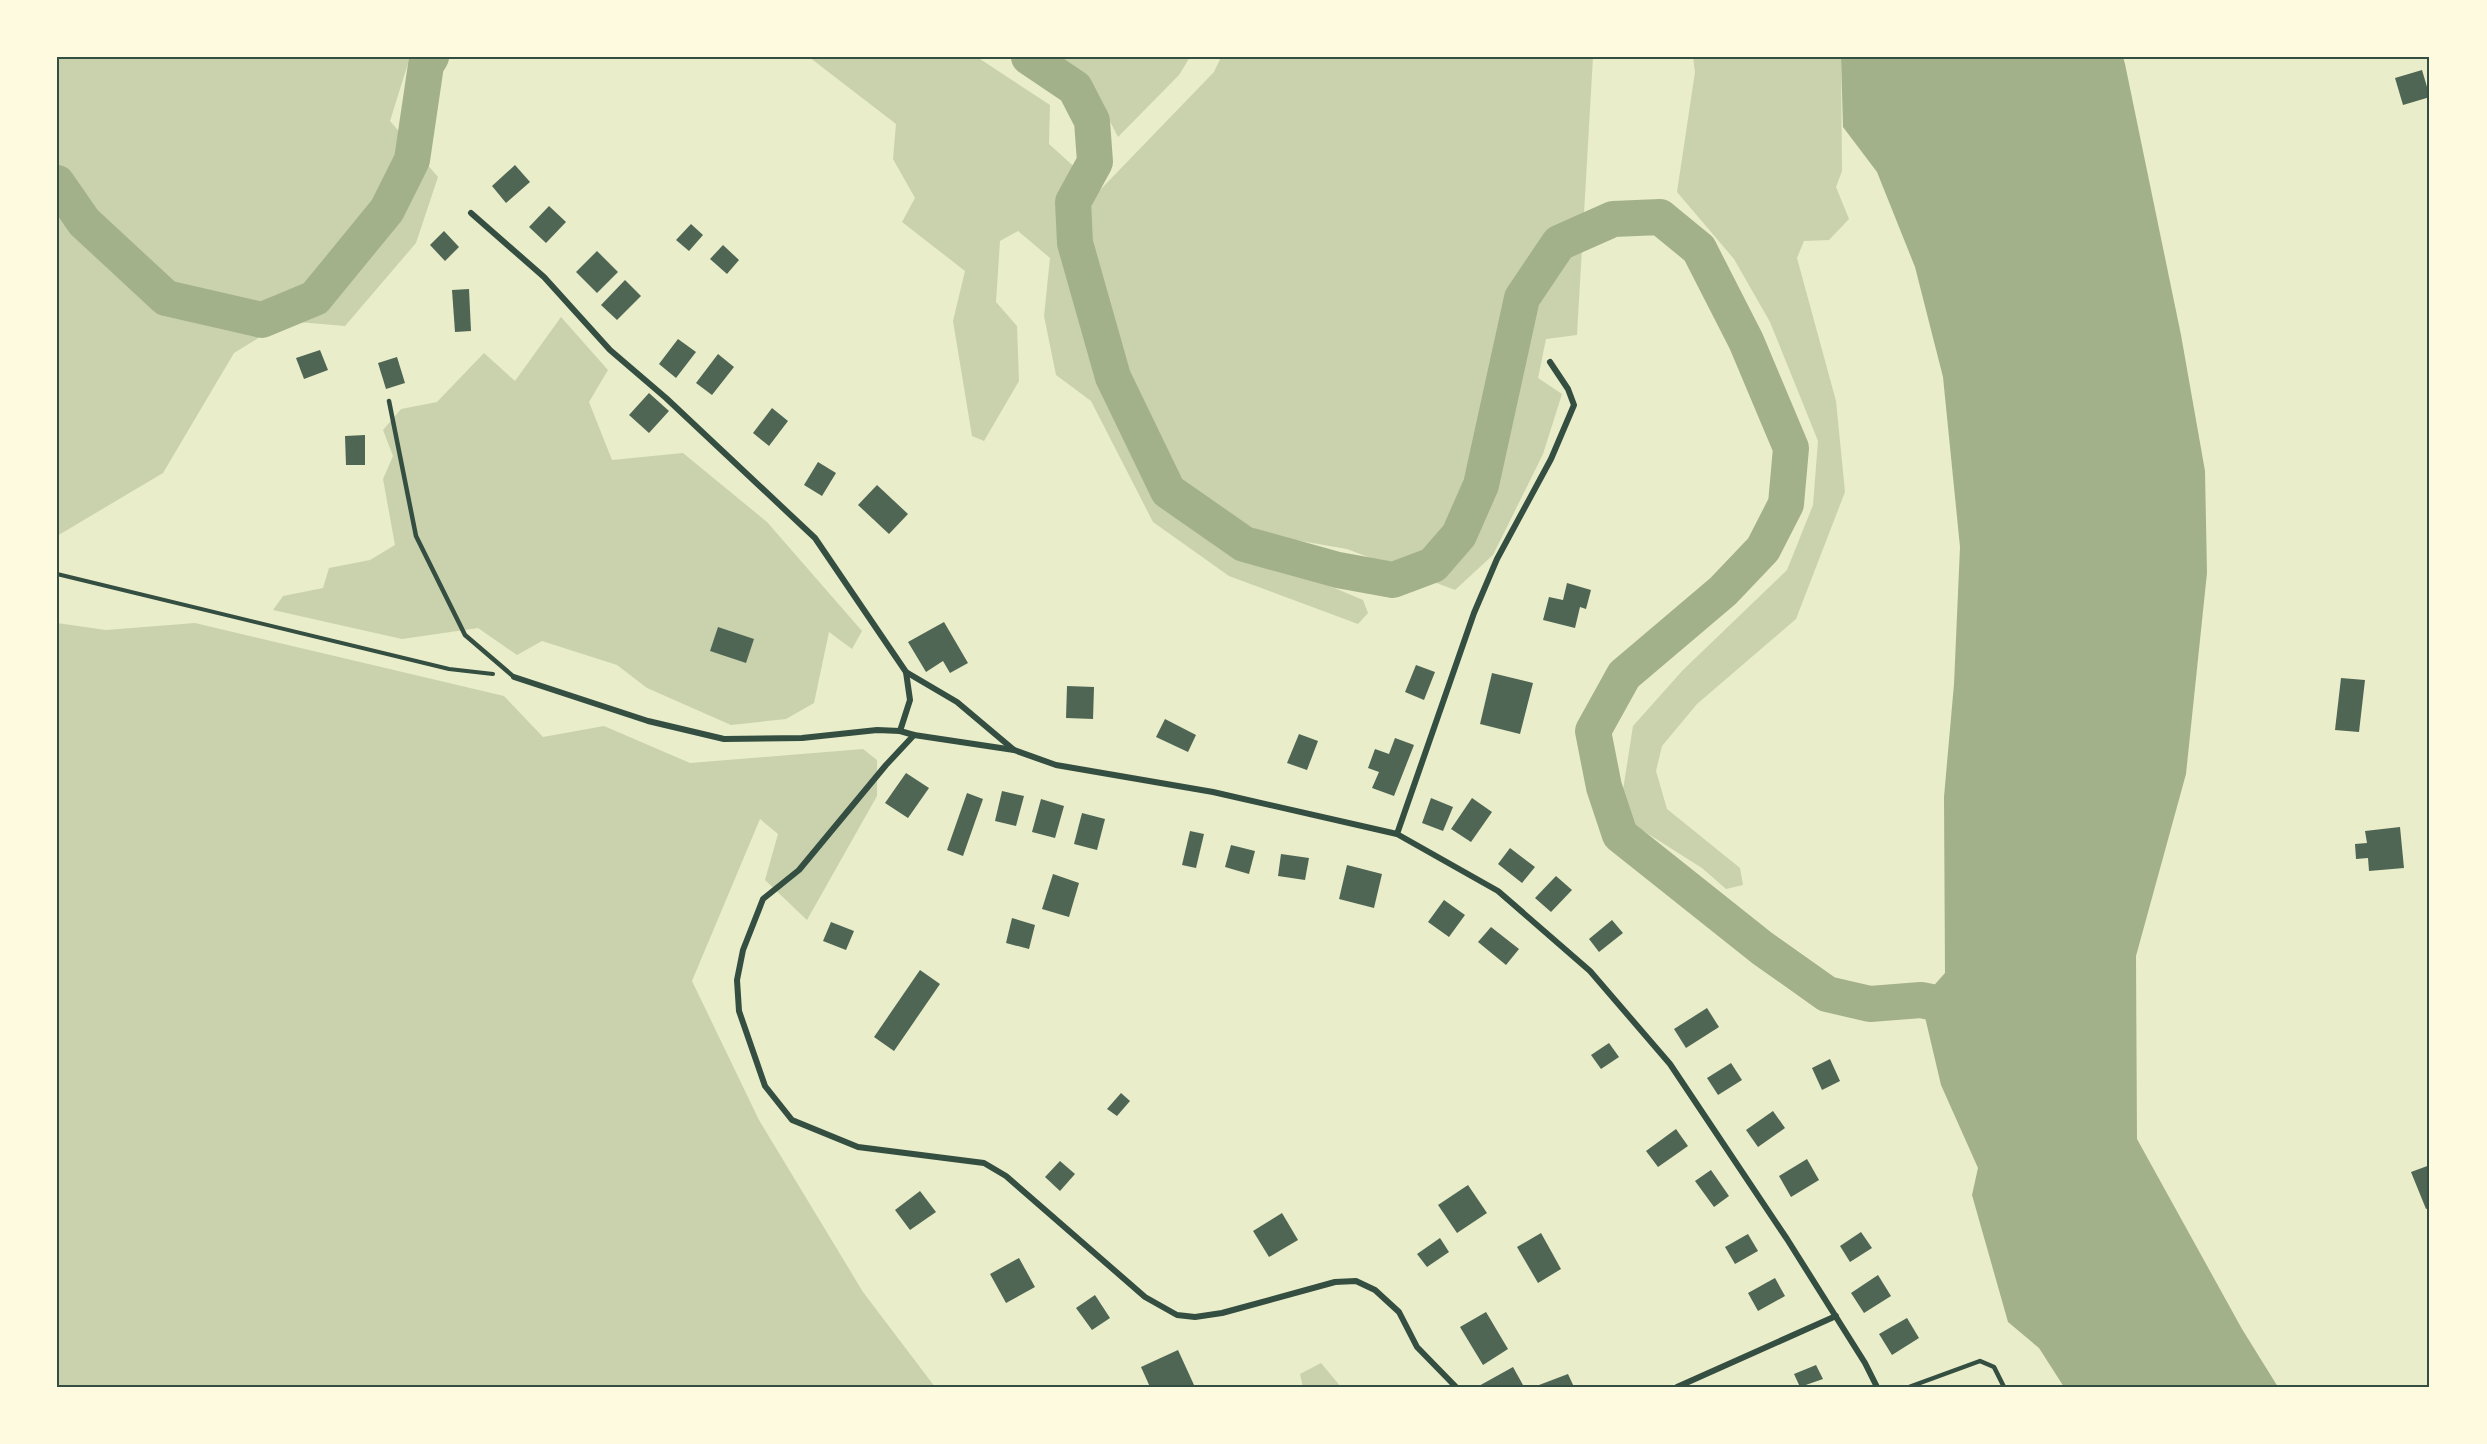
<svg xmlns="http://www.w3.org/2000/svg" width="2487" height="1444" viewBox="0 0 2487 1444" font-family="'PT Sans Narrow',sans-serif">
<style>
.green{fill:#cad2ad}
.water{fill:#a3b18a}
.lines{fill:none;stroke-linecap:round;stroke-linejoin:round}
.river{stroke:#a3b18a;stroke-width:36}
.building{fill:#4f6655}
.path{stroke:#344e41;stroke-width:4}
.service{stroke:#344e41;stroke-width:4.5}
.minor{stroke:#344e41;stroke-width:6}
.neatline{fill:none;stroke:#344e41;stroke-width:2}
</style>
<rect width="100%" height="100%" fill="#e9edc9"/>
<g class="green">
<polygon points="57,57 410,57 390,121 438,177 416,243 345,326 286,321 234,353 163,473 57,536"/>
<polygon points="809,57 977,57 1050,105 1049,144 1100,190 1214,72 1221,57 1593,57 1577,335 1546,339 1538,378 1562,394 1543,454 1493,555 1455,590 1347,549 1272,536 1273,556 1306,576 1363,600 1368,613 1358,624 1229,576 1153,522 1091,401 1056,375 1044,316 1050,258 1018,231 1000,241 996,302 1017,326 1019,381 984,441 972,436 953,321 965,271 902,222 915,198 893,159 896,124"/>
<polygon points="1051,57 1190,57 1179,75 1118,137 1094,90"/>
<polygon points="1693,57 1841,57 1842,171 1836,187 1849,219 1829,240 1804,241 1797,258 1836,401 1845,492 1796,619 1697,704 1662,746 1656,771 1667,809 1740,868 1743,885 1726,889 1702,868 1634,825 1623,790 1633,726 1683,670 1787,570 1813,505 1818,441 1770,322 1734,259 1677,192 1695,72"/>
<polygon points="561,317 608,370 589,402 612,460 683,453 767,522 862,631 852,649 829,632 814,703 786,719 731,725 647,688 617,665 542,641 517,655 478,628 402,639 273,610 283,596 323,588 329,568 370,560 395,545 383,479 393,456 383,430 401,409 437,402 484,353 515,381"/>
<polygon points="57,623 106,630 195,623 504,696 543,737 604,726 690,763 863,749 877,760 877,796 807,920 765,880 778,834 760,819 692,981 759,1120 863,1292 935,1387 57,1387"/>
<polygon points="1321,1363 1341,1387 1303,1387 1300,1374"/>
</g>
<polygon class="water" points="1841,57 2123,57 2125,64 2181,335 2205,471 2207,573 2186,774 2136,956 2137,1139 2242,1329 2278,1387 2064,1387 2039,1348 2008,1322 1972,1195 1978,1168 1941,1085 1921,1000 1945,973 1944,797 1954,684 1960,547 1943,377 1915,267 1877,172 1843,127"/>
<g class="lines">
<g class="river">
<polyline points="1029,57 1075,88 1092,121 1095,162 1073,202 1075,243 1113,377 1168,491 1244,544 1338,570 1393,580 1433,565 1459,535 1481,485 1522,298 1559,243 1613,219 1660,217 1699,249 1746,341 1791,448 1786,504 1763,549 1723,591 1624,675 1593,731 1604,787 1620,835 1762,948 1827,994 1870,1004 1921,1000 1970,1010"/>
<polyline points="57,183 84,222 166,298 262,320 315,298 387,210 412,160 426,65 431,57"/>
</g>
</g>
<g class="building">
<polygon points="2422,70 2430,97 2403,105 2395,78"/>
<polygon points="515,165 530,182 506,203 492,186"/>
<polygon points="549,206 566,222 546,243 529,227"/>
<polygon points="691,224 703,235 689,251 676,240"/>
<polygon points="444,231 459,247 445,261 430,245"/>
<polygon points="723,245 739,260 727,274 710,259"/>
<polygon points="597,251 618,272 597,293 576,272"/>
<polygon points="625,280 641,296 617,320 601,305"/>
<polygon points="469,289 471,331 455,332 452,290"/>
<polygon points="678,339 696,352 676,378 659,364"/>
<polygon points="320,350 328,370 304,379 296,358"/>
<polygon points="718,354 734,367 712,395 696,383"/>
<polygon points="397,357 405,383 386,389 378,363"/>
<polygon points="649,393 669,411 649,433 629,415"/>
<polygon points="772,408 788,421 769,446 753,433"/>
<polygon points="365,435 365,465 346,465 345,436"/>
<polygon points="818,462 836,473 822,496 804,485"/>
<polygon points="877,485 908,514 889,534 858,505"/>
<polygon points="1567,583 1591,590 1586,609 1580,607 1575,628 1543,620 1549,597 1563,600"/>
<polygon points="944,622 968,663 950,673 943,661 926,672 908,642"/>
<polygon points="718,627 754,639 746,663 710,651"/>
<polygon points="1416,665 1435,672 1424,700 1405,692"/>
<polygon points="1492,673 1533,683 1520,734 1480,724"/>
<polygon points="2341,678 2365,680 2359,732 2335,730"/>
<polygon points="1067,686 1094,687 1093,719 1066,718"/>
<polygon points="1165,719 1196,735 1188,752 1156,737"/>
<polygon points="1299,734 1318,741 1307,770 1287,763"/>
<polygon points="1395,738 1414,745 1394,796 1372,788 1379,772 1368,768 1375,749 1389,754"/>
<polygon points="906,773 929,788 908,818 885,803"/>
<polygon points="1002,791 1024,796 1016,826 995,821"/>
<polygon points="967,793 983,799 963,856 947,850"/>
<polygon points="1431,798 1453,807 1443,831 1422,823"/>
<polygon points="1472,798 1492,812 1471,842 1451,829"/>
<polygon points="1041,799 1064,806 1055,838 1032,832"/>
<polygon points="1082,813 1105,819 1097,850 1074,844"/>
<polygon points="2400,827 2404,868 2369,871 2368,858 2356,859 2355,844 2367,843 2365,831"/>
<polygon points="1190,831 1204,834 1196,868 1182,865"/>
<polygon points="1231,845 1255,851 1249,874 1225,867"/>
<polygon points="1510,848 1535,867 1522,883 1498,864"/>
<polygon points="1281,854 1309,858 1305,880 1278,876"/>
<polygon points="1347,865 1382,874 1374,908 1339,899"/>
<polygon points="1053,874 1079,883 1069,917 1042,909"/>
<polygon points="1556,876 1572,890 1551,912 1535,898"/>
<polygon points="1444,900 1465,915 1449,937 1428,922"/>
<polygon points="1012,918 1035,925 1029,949 1006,943"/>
<polygon points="1612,920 1623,933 1599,952 1589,939"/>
<polygon points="831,922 854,931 846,950 823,941"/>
<polygon points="1491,927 1519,949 1506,965 1478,942"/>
<polygon points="920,970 940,984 894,1051 874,1037"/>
<polygon points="1707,1008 1719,1027 1686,1048 1674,1029"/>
<polygon points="1609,1043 1619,1057 1601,1069 1591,1055"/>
<polygon points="1830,1059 1840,1081 1822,1090 1812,1068"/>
<polygon points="1731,1063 1742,1080 1718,1095 1707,1078"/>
<polygon points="1121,1093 1130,1101 1117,1116 1107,1109"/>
<polygon points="1773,1111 1785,1128 1758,1147 1746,1130"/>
<polygon points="1676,1129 1688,1146 1658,1167 1646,1151"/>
<polygon points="1807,1159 1819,1180 1791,1197 1779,1176"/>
<polygon points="1060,1161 1075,1174 1060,1191 1045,1177"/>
<polygon points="2430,1165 2430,1208 2426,1209 2411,1172"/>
<polygon points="1711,1170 1729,1196 1714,1207 1695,1181"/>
<polygon points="1468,1185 1487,1213 1457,1233 1438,1205"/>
<polygon points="920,1191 936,1212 910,1230 895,1210"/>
<polygon points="1282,1213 1298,1240 1269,1257 1253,1231"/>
<polygon points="1861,1232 1872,1248 1850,1262 1840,1246"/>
<polygon points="1541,1233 1561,1269 1538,1283 1517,1247"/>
<polygon points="1748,1234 1758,1251 1735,1264 1725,1247"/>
<polygon points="1440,1238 1449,1252 1427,1267 1417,1254"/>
<polygon points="1019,1258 1035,1287 1006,1303 990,1274"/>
<polygon points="1878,1275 1891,1296 1864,1313 1851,1293"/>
<polygon points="1775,1278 1785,1296 1758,1311 1748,1293"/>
<polygon points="1095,1295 1110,1318 1092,1330 1076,1308"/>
<polygon points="1486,1312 1508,1349 1483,1365 1460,1327"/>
<polygon points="1907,1318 1919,1338 1892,1355 1879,1334"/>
<polygon points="1178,1350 1194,1385 1150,1387 1141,1367"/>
<polygon points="1816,1365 1823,1379 1800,1387 1794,1374"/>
<polygon points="1513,1367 1523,1385 1519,1387 1477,1387"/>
<polygon points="1568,1374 1574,1387 1540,1387 1539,1385"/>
</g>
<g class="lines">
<polyline class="path" points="57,574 449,669 493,674"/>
<g class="service">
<polyline points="389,401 416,536 465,635 514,677"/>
<polyline points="1909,1387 1980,1361 1994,1367 2004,1387"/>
</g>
<g class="minor">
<polyline points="471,213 544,277 610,350 666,398 815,538 906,672 957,702 1014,750 1056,765 1213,792 1397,834 1498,891 1590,971 1670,1064 1787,1239 1865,1363 1877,1387"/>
<polyline points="514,677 648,721 724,739 802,738 877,730 900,731 914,735 1014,750"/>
<polyline points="900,731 910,700 906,672"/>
<polyline points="914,735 886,765 799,870 763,899 743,950 737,980 739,1011 765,1086 792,1120 858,1147 984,1163 1006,1176 1145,1297 1177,1315 1195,1317 1222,1313 1335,1282 1356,1281 1375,1290 1399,1312 1417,1347 1456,1387"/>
<polyline points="1397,834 1474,613 1497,559 1551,459 1574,405 1568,389 1550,362"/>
<polyline points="1677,1387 1836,1316"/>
</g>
</g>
<rect width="2487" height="1444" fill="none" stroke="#fefae0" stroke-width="117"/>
<rect x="58" y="58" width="2370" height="1328" class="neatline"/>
</svg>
